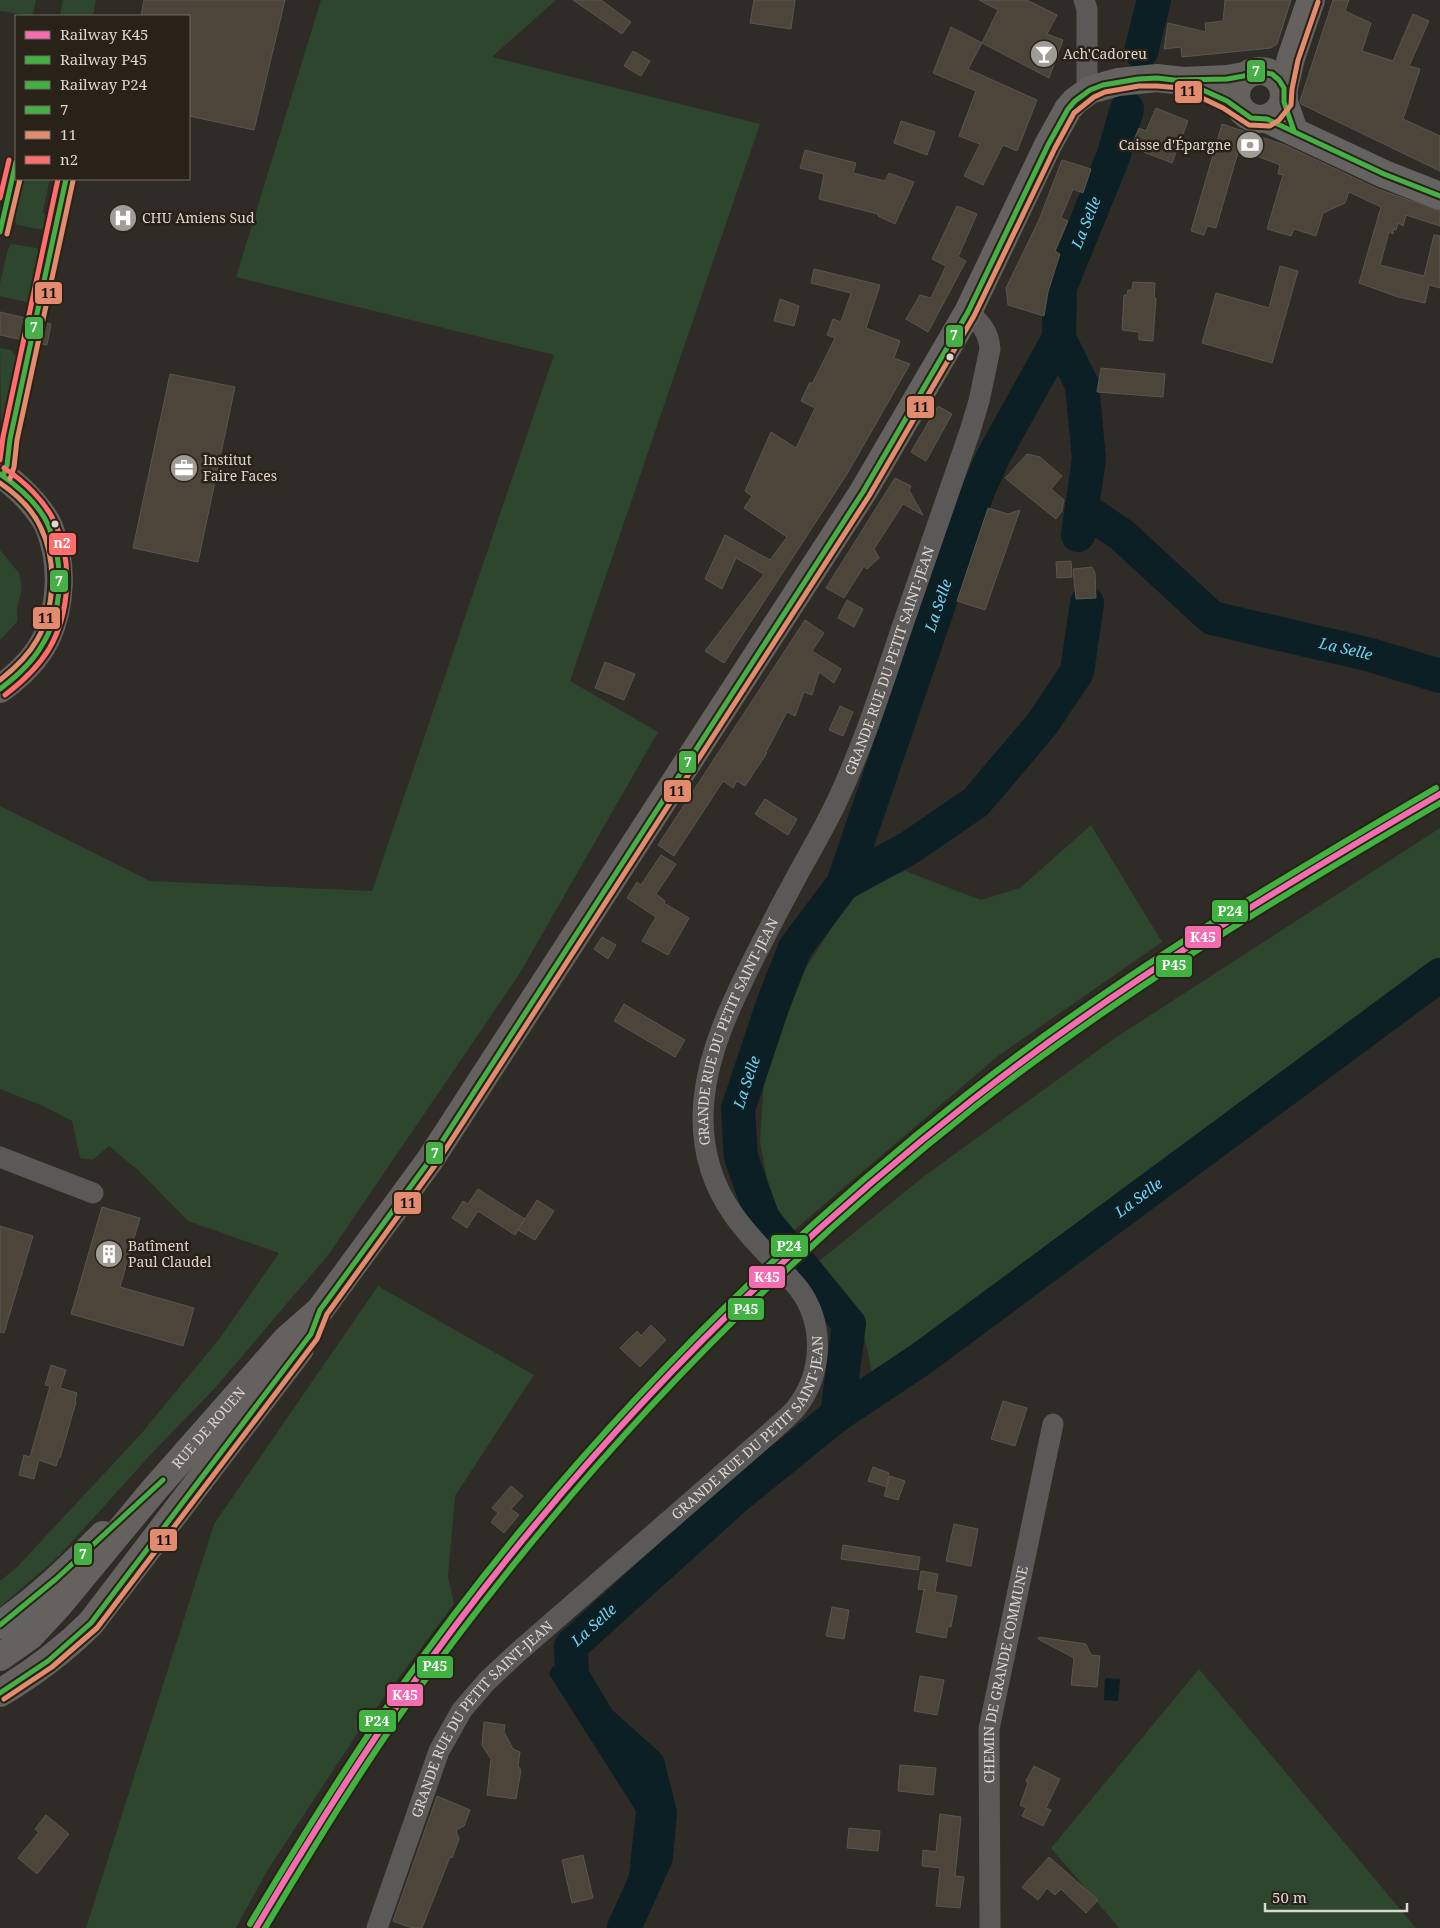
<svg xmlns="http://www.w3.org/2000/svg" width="1440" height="1928" viewBox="0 0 1440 1928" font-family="'Noto Serif',serif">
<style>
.green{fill:#2d462d}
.water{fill:#0c1f24}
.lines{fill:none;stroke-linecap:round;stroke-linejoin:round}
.river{stroke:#0c1f24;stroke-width:34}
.building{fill:#4c463a;stroke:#595652}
.street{stroke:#5b5957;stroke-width:21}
.secondary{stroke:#656362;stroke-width:28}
.primary{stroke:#64615e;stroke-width:28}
.bus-1-casing{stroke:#292218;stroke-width:9}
.bus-2-casing{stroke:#292218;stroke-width:9}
.bus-3-casing{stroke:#292218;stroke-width:9}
.bus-1{stroke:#46b046;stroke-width:5}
.bus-2{stroke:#e28b6e;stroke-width:5}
.bus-3{stroke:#ff6d6d;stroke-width:5}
.rail-1-casing{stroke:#292218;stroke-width:10}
.rail-2-casing{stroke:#292218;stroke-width:10}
.rail-3-casing{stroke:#292218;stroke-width:10}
.rail-1{stroke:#f56db1;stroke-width:6}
.rail-2{stroke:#40b240;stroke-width:6}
.rail-3{stroke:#40b240;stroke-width:6}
.bus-dot{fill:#dcd7d1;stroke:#292218;stroke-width:2}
.labels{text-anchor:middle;stroke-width:5;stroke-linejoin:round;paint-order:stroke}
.poi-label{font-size:14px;fill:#dcd7d1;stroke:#292218;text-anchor:start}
.street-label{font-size:14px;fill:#dcd7d1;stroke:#292218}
.water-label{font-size:15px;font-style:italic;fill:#70d7f4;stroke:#292218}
.line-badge{stroke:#292218;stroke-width:2}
.badge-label{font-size:14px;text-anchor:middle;font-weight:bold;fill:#fff}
.pale-badge-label{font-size:14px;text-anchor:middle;font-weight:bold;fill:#111}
</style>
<rect width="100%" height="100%" fill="#2f2b26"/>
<g class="green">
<polygon points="0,0 36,0 33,14 31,16 0,11"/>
<polygon points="63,0 96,0 93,16 60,16"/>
<polygon points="321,0 556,0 492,57 760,124 570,681 658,732 520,973 329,1254 216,1387 154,1451 59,1556 0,1607 0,1581 16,1568 140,1435 220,1338 279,1253 188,1221 139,1171 109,1146 93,1160 80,1158 72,1121 43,1106 0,1089 0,806 150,881 372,891 554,355 236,277"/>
<polygon points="23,179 50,179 43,211 47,222 44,230 17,225 14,219"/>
<polygon points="11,244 37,248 42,256 31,303 0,296 0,283 8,249"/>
<polygon points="0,348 11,350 18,360 1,431"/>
<polygon points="0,550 19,573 22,588 17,610 17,622 0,640"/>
<polygon points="1091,825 1162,942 998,1056 792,1232 770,1196 760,1142 764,1078 804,971 855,891 905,871 981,900 1020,888"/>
<polygon points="1440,828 1440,961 873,1377 860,1316 818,1262 923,1177 1115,1038"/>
<polygon points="378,1286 534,1375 455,1496 448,1576 454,1604 359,1731 267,1871 236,1928 86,1928 214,1524"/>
<polygon points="1199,1669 1416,1928 1119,1928 1051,1848"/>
</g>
<g class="water">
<polygon points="553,1666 564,1678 620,1753 645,1793 651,1816 647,1866 641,1903 631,1928 613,1928 627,1895 636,1811 549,1674"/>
<polygon points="1105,1678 1120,1679 1118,1701 1104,1700"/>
</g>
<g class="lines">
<g class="river">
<polyline points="1141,52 1154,0"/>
<polyline points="1059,338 1082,385 1089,459 1078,535"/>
<path id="s1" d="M1082 508 1122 535 1212 618 1367 654 1440 676"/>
<polyline points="843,884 909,848 976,802 1042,724 1077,672 1087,603"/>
<path id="s2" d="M837 1415 921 1359 1440 975"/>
<path id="s3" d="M624 1928 656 1857 660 1813 648 1765 599 1721 572 1676 571 1646 737 1496 837 1415 849 1324 763 1219 741 1157 738 1109 773 1004 795 948 843 884 977 493 993 457 1059 338 1060 287 1113 157 1127 109"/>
</g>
</g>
<g class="building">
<polygon points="144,0 285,0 254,130 189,116 189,16 141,16"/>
<polygon points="573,0 601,0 631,22 622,34"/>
<polygon points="754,0 795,0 791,29 750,23"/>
<polygon points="979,0 1027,0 1057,15 1047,34 1063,40 1049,78 982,43 998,10"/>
<polygon points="1225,0 1291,0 1277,44 1271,48 1182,57 1181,47 1164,49 1168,23 1206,32 1205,23 1223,21"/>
<polygon points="1333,0 1349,0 1345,11 1371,23 1362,51 1393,61 1413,14 1429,21 1409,66 1420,69 1403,119 1440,136 1440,171 1301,104 1300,101"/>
<polygon points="951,27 982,43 968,69 1037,100 1017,151 1003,145 983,185 964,176 980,144 959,136 976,91 933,73"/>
<polygon points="633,51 650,61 641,76 624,66"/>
<polygon points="1156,108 1188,121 1172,163 1131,147 1139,128 1146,131"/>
<polygon points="901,121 935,132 927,155 894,143"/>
<polygon points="1222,124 1285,145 1378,189 1440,211 1440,226 1406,215 1403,226 1398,223 1396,230 1393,229 1393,234 1389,232 1380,265 1424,276 1434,235 1440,236 1440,288 1429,285 1425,303 1398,297 1359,283 1381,207 1349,192 1345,203 1323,213 1316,236 1294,229 1291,236 1267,229 1283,175 1278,174 1280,165 1239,149 1216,228 1207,226 1204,235 1191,231"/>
<polygon points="805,150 856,163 853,173 885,181 889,173 914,182 895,224 878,216 878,214 819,199 824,174 800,168"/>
<polygon points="1062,160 1091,169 1083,193 1073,189 1061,218 1068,221 1055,251 1060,254 1048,292 1044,316 1008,305 1006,288 1039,220"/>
<polygon points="957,206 977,214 958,257 966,261 928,332 906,319 920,295 931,298 946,266 932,259"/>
<polygon points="1280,266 1298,271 1272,363 1202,343 1216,293 1269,308"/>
<polygon points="814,269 880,285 866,328 900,341 894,358 910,364 847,474 724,663 705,651 764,574 736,558 722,589 705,579 725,535 770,560 787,537 744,508 752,496 745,491 771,432 796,448 815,408 801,401 810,382 812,384 835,338 827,335 833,319 841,322 851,293 811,283"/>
<polygon points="1133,282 1155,283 1154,298 1156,298 1153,341 1139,340 1139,332 1122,330 1124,295 1127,295 1128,290 1132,290"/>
<polygon points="780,299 799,306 794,326 774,321"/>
<polygon points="0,312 51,324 47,345 0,335"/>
<polygon points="1101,368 1165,374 1163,397 1097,392"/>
<polygon points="170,374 235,387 198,562 133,548"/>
<polygon points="938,406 952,414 926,461 911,452"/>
<polygon points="1027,454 1040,457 1062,476 1051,489 1064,500 1062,511 1056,519 1005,478"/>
<polygon points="895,478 911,486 909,490 923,515 903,504 874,549 879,558 867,569 864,566 844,598 826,588"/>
<polygon points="988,508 1008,514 1020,510 985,610 957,601"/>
<polygon points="1071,561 1072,577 1057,578 1056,562"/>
<polygon points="1092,567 1095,573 1096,598 1076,599 1073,569"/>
<polygon points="847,600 863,609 854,627 838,618"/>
<polygon points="805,620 824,633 812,651 841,669 834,683 819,672 812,695 804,692 795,716 787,712 766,752 767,753 745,786 737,781 733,788 723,781 674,856 658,845"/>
<polygon points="605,662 635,674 624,700 595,688"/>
<polygon points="840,706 853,712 843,736 829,730"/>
<polygon points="765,799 797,819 788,835 755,814"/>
<polygon points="661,855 676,864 656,894 665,901 664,903 689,918 668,955 642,941 656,917 627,898 637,882 641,885"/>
<polygon points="602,937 616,945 608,959 594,949"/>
<polygon points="624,1004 685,1040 675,1057 614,1021"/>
<polygon points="478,1189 525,1219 515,1235 478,1211 467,1228 452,1218 463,1201 468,1204"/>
<polygon points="537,1200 554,1211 535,1240 518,1230"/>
<polygon points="102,1207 140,1218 120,1287 194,1308 183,1346 71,1314"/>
<polygon points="0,1226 33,1236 4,1333 0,1332"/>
<polygon points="651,1325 666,1340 640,1367 620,1348 637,1331 641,1336"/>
<polygon points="51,1365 66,1370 60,1388 77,1393 75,1401 76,1402 60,1458 59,1457 56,1466 39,1460 34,1479 19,1475 24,1455 30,1457 50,1386 45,1385"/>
<polygon points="1003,1401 1027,1408 1015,1446 991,1439"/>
<polygon points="873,1467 889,1473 887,1487 868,1481"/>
<polygon points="890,1476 905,1481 898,1500 884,1496"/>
<polygon points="511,1486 523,1496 511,1509 519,1515 504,1533 491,1522 498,1513 492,1508"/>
<polygon points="954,1524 978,1529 971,1566 946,1561"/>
<polygon points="843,1545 920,1557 918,1570 841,1559"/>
<polygon points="921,1571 938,1574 935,1592 957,1596 951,1627 948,1626 946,1638 916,1632 924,1590 926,1590 918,1589"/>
<polygon points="832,1607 849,1610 844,1639 826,1636"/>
<polygon points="1039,1637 1086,1644 1091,1655 1100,1656 1097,1687 1071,1685 1074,1658 1038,1639"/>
<polygon points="920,1676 944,1680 937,1715 914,1711"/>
<polygon points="484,1722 505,1725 504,1732 513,1749 520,1752 518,1766 521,1770 516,1799 487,1795 491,1759 482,1745"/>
<polygon points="900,1765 936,1768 933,1795 898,1791"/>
<polygon points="1034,1766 1060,1779 1046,1808 1051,1810 1043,1826 1022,1816 1026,1808 1020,1805 1028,1783 1026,1781"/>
<polygon points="437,1796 470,1810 464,1826 456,1830 459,1839 452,1858 450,1857 422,1928 412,1928 393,1921"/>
<polygon points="940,1814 961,1817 955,1876 964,1877 960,1908 936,1906 940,1868 922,1866 923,1850 936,1852"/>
<polygon points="46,1815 69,1834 37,1874 18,1858 39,1832 35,1829"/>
<polygon points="849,1828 880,1831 878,1851 847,1848"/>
<polygon points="583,1855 593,1898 572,1903 562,1860"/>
<polygon points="1049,1857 1098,1900 1086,1913 1061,1889 1055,1895 1047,1888 1038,1900 1022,1887"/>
</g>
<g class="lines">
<g class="street">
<polyline points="1084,0 1087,9 1087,80 1090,90"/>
<polyline points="0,1157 93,1193"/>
<path id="s4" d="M377 1928 439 1751 462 1710 487 1681 517 1653 772 1431C780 1423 790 1416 796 1408 823 1374 825 1324 799 1289 778 1263 752 1242 733 1214 709 1180 700 1140 704 1099 709 1049 732 1002 754 958 766 935 777 912 790 889 805 860 823 831 837 801 863 746 882 687 901 630 924 563 947 497 970 431L979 401 990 349C989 332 980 322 968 312"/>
<path id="s5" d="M990 1928 989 1729 1053 1424"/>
</g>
<g class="secondary">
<polyline points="1284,102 1294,131"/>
<polyline points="1267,119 1384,174 1440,196"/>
<path d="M0 474C17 484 41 509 49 527 63 562 62 605 46 639 36 659 18 676 0 689"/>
<path d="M0 1625C38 1599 70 1568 103 1535"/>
</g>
<g class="primary">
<circle cx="1260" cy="95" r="24"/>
<polyline points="1284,88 1291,58 1311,0"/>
<path id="s6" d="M0 1657 30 1636 57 1607 153 1491 286 1340 320 1310 430 1160 863 492 968 312 1048 145 1068 109 1075 101 1090 90 1118 82 1157 78 1183 81 1227 79 1244 76"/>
<path d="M0 1693C35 1672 62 1652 91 1623L300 1349"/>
</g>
<defs>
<g id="bus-1">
<polyline points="1178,80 1227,79 1244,76 1256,71 1272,74 1279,80 1284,88 1284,102 1294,131"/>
<polyline points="0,232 16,162"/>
<path d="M0 474C19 487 40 505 49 527 64 563 63 612 42 645 32 663 16 677 0 689"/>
<polyline points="3,476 7,465 10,439 66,179"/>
<polyline points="0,1625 56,1579 163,1480"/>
<polyline points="0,1693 48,1661 91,1623 311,1334 320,1310 430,1160 863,492 968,312 1048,145 1068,109 1075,101 1090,90 1103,85 1138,79 1157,78 1183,81 1227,101 1251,118 1267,119 1384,174 1440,196"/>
</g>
<g id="bus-2">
<polyline points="7,234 20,179"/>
<polyline points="10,479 14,467 17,440 73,181"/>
<path d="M0 483C16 494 33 510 41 528 57 561 55 609 37 640 28 656 14 669 0 680"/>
<polyline points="4,1699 52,1667 97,1628 317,1339 327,1314 436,1164 869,496 974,316 1055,148 1074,113 1094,97 1105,92 1139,86 1157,86 1181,88 1223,108 1249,125 1270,126 1279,120 1291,105 1292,89 1298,60 1318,2"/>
</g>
<g id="bus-3">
<polyline points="0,198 9,160"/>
<polyline points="0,460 3,437 58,179"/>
<path d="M4 468C24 481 45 501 55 523 73 561 70 613 49 649 38 667 22 682 5 695"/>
</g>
</defs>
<use href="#bus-1" class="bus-1-casing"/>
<use href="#bus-2" class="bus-2-casing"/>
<use href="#bus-3" class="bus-3-casing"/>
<use href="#bus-1" class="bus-1"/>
<use href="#bus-2" class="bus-2"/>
<use href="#bus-3" class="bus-3"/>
<defs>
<path id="rail-1" d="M256 1928C303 1849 351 1771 404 1696 563 1471 756 1270 972 1100 1119 984 1279 888 1440 794"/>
<path id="rail-2" d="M265 1928C312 1850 359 1772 412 1698 573 1474 760 1277 976 1106 1121 992 1281 896 1440 803"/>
<path id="rail-3" d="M250 1924C297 1845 345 1767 398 1691 557 1466 751 1265 967 1094 1114 978 1275 882 1436 788"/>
</defs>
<use href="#rail-1" class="rail-1-casing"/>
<use href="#rail-2" class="rail-2-casing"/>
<use href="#rail-3" class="rail-3-casing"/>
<use href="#rail-1" class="rail-1"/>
<use href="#rail-2" class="rail-2"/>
<use href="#rail-3" class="rail-3"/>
</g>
<defs>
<symbol id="bar-disc" viewBox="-11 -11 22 22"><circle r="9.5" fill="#9f9b95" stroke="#292218"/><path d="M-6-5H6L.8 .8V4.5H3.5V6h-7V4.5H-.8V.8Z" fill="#fff"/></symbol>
<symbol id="bank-disc" viewBox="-11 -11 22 22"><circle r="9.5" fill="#9f9b95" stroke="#292218"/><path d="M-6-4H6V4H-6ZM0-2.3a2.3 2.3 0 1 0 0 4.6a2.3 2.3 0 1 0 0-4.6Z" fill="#fff"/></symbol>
<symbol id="hospital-disc" viewBox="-11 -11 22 22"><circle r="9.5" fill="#9f9b95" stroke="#292218"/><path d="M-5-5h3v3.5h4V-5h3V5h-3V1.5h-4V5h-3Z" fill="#fff"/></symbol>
<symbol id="office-disc" viewBox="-11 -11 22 22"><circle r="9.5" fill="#9f9b95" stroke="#292218"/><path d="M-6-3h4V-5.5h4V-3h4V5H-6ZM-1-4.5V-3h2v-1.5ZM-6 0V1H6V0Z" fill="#fff"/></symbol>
<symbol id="building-disc" viewBox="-11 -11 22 22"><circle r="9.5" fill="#9f9b95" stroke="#292218"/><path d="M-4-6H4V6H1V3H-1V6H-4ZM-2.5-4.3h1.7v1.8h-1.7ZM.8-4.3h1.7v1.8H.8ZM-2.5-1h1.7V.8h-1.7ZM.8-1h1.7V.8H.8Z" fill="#fff"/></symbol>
</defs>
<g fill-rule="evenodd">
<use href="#bar-disc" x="1028" y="38" width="32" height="32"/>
<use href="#bank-disc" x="1234" y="129" width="32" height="32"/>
<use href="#hospital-disc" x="107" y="202" width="32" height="32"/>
<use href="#office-disc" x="168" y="452" width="32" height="32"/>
<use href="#building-disc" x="93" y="1238" width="32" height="32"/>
</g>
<g class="bus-dot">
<circle cx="950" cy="357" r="4.5"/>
<circle cx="55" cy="524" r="4.5"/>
</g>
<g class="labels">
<g class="poi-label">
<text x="1063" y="59">Ach'Cadoreu</text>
<text x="1231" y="150" text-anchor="end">Caisse d'Épargne</text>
<text x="142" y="223">CHU Amiens Sud</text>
<text x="203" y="465">Institut<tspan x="203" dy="16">Faire Faces</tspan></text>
<text x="128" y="1251">Batîment<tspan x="128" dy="16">Paul Claudel</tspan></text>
</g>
<g class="street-label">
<text dy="5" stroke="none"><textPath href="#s4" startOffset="1512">GRANDE RUE DU PETIT SAINT-JEAN</textPath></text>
<text dy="5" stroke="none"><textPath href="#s4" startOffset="1108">GRANDE RUE DU PETIT SAINT-JEAN</textPath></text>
<text dy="5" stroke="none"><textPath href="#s4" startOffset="642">GRANDE RUE DU PETIT SAINT-JEAN</textPath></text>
<text dy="5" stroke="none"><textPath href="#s6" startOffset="311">RUE DE ROUEN</textPath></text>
<text dy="5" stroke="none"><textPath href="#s5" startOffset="255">CHEMIN DE GRANDE COMMUNE</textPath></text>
<text dy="5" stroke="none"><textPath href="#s4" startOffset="238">GRANDE RUE DU PETIT SAINT-JEAN</textPath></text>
</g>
<g class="water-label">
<text dy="5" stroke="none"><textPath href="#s3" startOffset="1974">La Selle</textPath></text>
<text dy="5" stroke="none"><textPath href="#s3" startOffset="1559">La Selle</textPath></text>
<text dy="5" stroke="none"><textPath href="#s1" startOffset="308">La Selle</textPath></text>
<text dy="5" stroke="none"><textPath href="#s3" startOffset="1042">La Selle</textPath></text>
<text dy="5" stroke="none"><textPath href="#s2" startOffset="372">La Selle</textPath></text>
<text dy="5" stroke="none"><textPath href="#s3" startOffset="351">La Selle</textPath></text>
</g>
</g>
<g class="line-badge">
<rect x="1246" y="59" width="20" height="24" rx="5" fill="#46b046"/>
<rect x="1174" y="80" width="29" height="24" rx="5" fill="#e28b6e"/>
<rect x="34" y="281" width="29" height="24" rx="5" fill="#e28b6e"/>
<rect x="24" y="316" width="20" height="24" rx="5" fill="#46b046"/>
<rect x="945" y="324" width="19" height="24" rx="5" fill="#46b046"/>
<rect x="906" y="395" width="29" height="24" rx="5" fill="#e28b6e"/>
<rect x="48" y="532" width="29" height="24" rx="5" fill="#ff6d6d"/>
<rect x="49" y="569" width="20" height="24" rx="5" fill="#46b046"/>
<rect x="32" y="606" width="29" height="24" rx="5" fill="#e28b6e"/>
<rect x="678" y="750" width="19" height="24" rx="5" fill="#46b046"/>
<rect x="663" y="779" width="29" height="24" rx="5" fill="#e28b6e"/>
<rect x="1211" y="899" width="38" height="24" rx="5" fill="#40b240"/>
<rect x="1184" y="925" width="38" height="24" rx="5" fill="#f56db1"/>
<rect x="1155" y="954" width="38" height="24" rx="5" fill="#40b240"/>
<rect x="425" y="1141" width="19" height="24" rx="5" fill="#46b046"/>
<rect x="393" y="1191" width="29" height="24" rx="5" fill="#e28b6e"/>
<rect x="770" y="1234" width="39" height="24" rx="5" fill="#40b240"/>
<rect x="748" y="1265" width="38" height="24" rx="5" fill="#f56db1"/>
<rect x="727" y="1297" width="38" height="24" rx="5" fill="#40b240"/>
<rect x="149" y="1528" width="29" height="24" rx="5" fill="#e28b6e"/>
<rect x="73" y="1542" width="20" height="24" rx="5" fill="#46b046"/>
<rect x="416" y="1655" width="38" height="24" rx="5" fill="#40b240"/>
<rect x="386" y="1683" width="38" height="24" rx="5" fill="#f56db1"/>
<rect x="358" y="1709" width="39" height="24" rx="5" fill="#40b240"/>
</g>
<g class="badge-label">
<text x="1256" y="76">7</text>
<text x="34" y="332">7</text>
<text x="954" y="340">7</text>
<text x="62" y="548">n2</text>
<text x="59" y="586">7</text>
<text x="688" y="767">7</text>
<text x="1230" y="916">P24</text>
<text x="1203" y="942">K45</text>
<text x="1174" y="970">P45</text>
<text x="435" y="1158">7</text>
<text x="789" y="1251">P24</text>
<text x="767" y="1282">K45</text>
<text x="746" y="1314">P45</text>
<text x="83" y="1559">7</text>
<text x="435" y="1671">P45</text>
<text x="405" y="1700">K45</text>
<text x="377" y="1726">P24</text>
</g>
<g class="pale-badge-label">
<text x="1188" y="96">11</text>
<text x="49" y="298">11</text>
<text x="921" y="412">11</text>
<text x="46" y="623">11</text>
<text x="677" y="796">11</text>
<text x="408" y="1208">11</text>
<text x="164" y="1545">11</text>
</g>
<rect x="15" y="15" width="175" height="165" fill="#292218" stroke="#716a62"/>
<rect x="25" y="31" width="25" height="8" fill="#f56db1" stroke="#716a62"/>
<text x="60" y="40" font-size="15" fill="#dcd7d1">Railway K45</text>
<rect x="25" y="56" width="25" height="8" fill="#40b240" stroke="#716a62"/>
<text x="60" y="65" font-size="15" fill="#dcd7d1">Railway P45</text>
<rect x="25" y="81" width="25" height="8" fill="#40b240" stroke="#716a62"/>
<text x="60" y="90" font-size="15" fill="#dcd7d1">Railway P24</text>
<rect x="25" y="106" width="25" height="8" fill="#46b046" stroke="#716a62"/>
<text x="60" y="115" font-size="15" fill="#dcd7d1">7</text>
<rect x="25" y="131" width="25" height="8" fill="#e28b6e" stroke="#716a62"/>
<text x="60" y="140" font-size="15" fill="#dcd7d1">11</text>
<rect x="25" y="156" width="25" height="8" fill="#ff6d6d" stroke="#716a62"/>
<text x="60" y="165" font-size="15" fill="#dcd7d1">n2</text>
<path d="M1265 1903v8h142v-8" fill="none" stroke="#dcd7d1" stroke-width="2.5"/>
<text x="1272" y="1903" font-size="15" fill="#dcd7d1" stroke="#292218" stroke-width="4" paint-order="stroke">50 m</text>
</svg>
